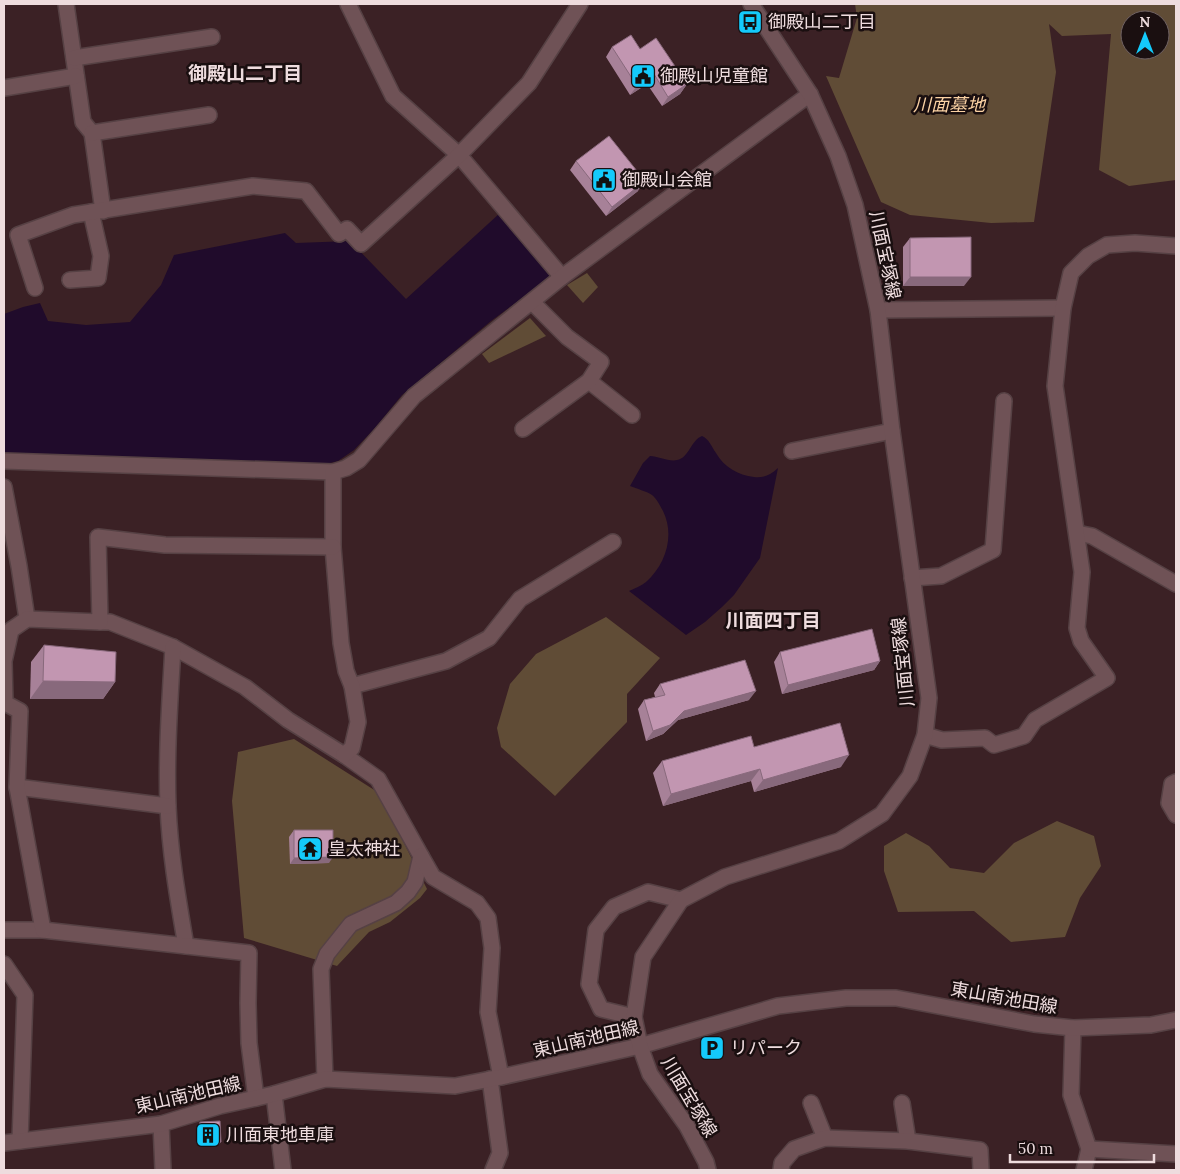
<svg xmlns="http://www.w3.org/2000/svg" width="1180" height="1174" viewBox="0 0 1180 1174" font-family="Lora,'Noto Sans JP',serif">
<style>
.green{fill:#604c36;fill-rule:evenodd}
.water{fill:#200b2b}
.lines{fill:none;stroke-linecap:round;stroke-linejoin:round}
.minor-casing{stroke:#564144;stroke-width:18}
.minor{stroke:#6f5256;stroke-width:15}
.wall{fill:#a78198}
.shaded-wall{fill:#88697c}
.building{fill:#c296b1;stroke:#88697c}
.labels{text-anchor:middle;stroke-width:5;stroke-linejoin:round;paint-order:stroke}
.poi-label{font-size:18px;fill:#eedcde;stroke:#1a0f10;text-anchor:start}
.park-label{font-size:18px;font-style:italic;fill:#fad1a3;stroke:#1a0f10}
.street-label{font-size:18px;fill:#eedcde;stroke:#1a0f10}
.neighbourhood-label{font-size:19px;font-weight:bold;fill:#eedcde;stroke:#1a0f10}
</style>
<rect width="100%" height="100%" fill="#3b2125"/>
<g class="green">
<path d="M855 4H1176V180L1129 186 1099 170 1111 34 1062 36 1049 24 1056 72 1034 222 991 223 910 215 881 202 826 76 839 78 857 18ZM1130 20H1160V50H1130Z"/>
<polygon points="587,273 598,287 583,303 567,285"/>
<polygon points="530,318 546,336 489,363 482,354"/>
<polygon points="606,617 660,658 627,694 627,722 555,796 501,747 497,728 510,684 536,654"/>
<polygon points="294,739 379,793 427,889 420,898 390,922 369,932 337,966 244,938 232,801 238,752"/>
<polygon points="1057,821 1094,836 1101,866 1080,898 1065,937 1011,942 974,911 898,912 884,871 884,846 906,833 929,846 950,868 984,873 1014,843"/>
</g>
<g class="water">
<polygon points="500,213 552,276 491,321 402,395 374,429 354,450 338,461 322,465 4,454 4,314 23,307 40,303 48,321 86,325 130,322 161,285 174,255 285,233 296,243 350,241 406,299"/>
<path d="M702 436C709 439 711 446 716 453 724 467 738 475 754 477 765 478 770 475 778 468L760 558 734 595 722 607 705 622 686 635 629 591C635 588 641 586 646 582 666 564 675 535 663 511 660 506 657 499 652 495 646 491 637 489 630 486L643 463 650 456C658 456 669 462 677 460 689 458 691 440 702 436Z"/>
</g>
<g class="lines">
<defs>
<g id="minor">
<polyline points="66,4 83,122 92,133 103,211"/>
<polyline points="348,4 393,96 459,155 562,277"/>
<polyline points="74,58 212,37"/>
<polyline points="4,88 76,76"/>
<polyline points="92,133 209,115"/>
<polyline points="70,280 98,278 101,256 91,212"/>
<polyline points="35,288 18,235 73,215 253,186 306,191 339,234 347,229 361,244 459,155 529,83 580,4"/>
<polyline points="878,310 1063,308"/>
<polyline points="589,381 632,415"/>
<polyline points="523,429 589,381 601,362 567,337 532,302"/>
<polyline points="792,451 892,431"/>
<polyline points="4,461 333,472"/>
<polyline points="4,487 19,566 27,619"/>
<polyline points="1077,533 1092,536 1176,584"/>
<polyline points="912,578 941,576 993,550 1004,401"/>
<polyline points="100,622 110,622 173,647 245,687 288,720 344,755 378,779 421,856 415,882 408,892 396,903 351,924 327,954 321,969 325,1079"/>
<path d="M173 647C170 700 166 753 168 806 170 854 178 899 186 946"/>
<polyline points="352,686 446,661 489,638 520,599 613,542"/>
<polyline points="925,735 942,740 985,738 994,745 1024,736 1035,720 1107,678 1081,641 1077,628 1082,572 1055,386 1063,308 1071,273 1088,256 1107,245 1135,243 1176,246"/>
<polyline points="344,755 352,748 358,722 352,686 346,671 341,643 333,547 333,472 346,468 359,460 414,396 562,277 810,94"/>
<polyline points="1176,782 1172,784 1169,803 1176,815"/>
<polyline points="17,787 168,806"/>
<polyline points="421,856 433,877 477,903 488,918 492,948 488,1012 501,1077"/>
<polyline points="4,930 43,930 249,953 248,1003 249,1043 256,1098"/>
<polyline points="43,930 17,787 20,711 5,703 4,661 11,630 27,619 100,622 98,537 165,545 333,547"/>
<polyline points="4,964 25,995 20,1141"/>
<polyline points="634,1017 601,1009 589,984 596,930 614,907 648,892 681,900"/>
<polyline points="1073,1028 1071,1095 1089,1149 1084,1170"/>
<polyline points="490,1079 500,1153 493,1170"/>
<polyline points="274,1094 283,1170"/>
<polyline points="811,1103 825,1138"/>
<polyline points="902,1103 908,1141"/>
<polyline points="161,1124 163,1170"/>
<polyline points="4,1143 161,1124 220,1106 274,1094 325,1079 455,1086 501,1077 640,1046 778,1006 846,998 896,998 1034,1024 1073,1028 1151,1025 1176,1020"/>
<polyline points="1089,1149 1176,1154"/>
<polyline points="708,1170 706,1162 687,1126 650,1074 640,1046 634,1017 643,957 681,900 725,877 839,841 882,814 910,776 925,735 929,698 892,431 878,310 855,205 838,156 810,94 751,4"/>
<polyline points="781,1170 782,1163 794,1149 825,1138 908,1141 980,1150 981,1170"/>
</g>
</defs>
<use href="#minor" class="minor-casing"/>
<use href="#minor" class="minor"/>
</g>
<g class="wall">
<polygon points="612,47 640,49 687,84 680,94 662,106 647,84 630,95 606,57"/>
<polygon points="576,161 638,191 606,216 570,170"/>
<polygon points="910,238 964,286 903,286 903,247"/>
<polygon points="44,645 115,682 103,699 30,699 31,662"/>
<polygon points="780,652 880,661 874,670 782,694 774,662"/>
<polygon points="660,684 749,700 678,720 663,734 646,741 638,709 644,700 655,697 654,693"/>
<polygon points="754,747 841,767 754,792 751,781 663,806 653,773 662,761"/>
<polygon points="294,830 329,863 290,864 289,837"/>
<polygon points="200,1122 218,1145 199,1146 198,1126"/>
</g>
<g class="shaded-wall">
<polygon points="654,74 647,84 630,95 637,86"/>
<polygon points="687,84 680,94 662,106 668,97"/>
<polygon points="645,181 638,191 606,216 612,207"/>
<polygon points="910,277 971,277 964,286 903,286"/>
<polygon points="880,661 874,670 782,694 788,685"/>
<polygon points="43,681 115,682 103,699 30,699"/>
<polygon points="756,691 749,700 678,720 663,734 646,741 653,731 684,711"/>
<polygon points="849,755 841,767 754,792 763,780"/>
<polygon points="760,769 751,781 663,806 671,794"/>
<polygon points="333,857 329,863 290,864 294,858"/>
<polygon points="221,1142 218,1145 199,1146 201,1143"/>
</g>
<g class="building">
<polygon points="631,35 640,49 656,38 687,84 668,97 654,74 637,86 612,47"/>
<polygon points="609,136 645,181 612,207 576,161"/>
<polygon points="971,237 971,277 910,277 910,238"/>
<polygon points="872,629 880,661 788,685 780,652"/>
<polygon points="44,645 116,652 115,682 43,681"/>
<polygon points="745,660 756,691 684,711 670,725 653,731 644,700 665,695 660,684"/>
<polygon points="840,723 849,755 763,780 760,769 671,794 662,761 751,736 754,747"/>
<polygon points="294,830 333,830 333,857 294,858"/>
<polygon points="220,1121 221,1142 201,1143 200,1122"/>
</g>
<defs>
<symbol id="bus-square" viewBox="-11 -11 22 22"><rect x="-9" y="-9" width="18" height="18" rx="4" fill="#14cafb" stroke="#1a0f10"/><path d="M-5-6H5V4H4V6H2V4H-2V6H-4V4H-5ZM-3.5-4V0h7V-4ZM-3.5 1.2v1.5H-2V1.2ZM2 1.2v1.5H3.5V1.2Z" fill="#111"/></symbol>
<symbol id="civic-square" viewBox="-11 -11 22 22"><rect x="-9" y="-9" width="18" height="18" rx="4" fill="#14cafb" stroke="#1a0f10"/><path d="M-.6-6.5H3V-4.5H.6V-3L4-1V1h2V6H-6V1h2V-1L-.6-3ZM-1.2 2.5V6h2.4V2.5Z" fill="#111"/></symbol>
<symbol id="temple-square" viewBox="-11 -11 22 22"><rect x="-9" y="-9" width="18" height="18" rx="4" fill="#14cafb" stroke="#1a0f10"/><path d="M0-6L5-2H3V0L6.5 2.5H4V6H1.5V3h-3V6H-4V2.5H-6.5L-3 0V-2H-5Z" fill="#111"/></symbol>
<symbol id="parking-square" viewBox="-11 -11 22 22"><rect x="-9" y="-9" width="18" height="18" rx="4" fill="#14cafb" stroke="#1a0f10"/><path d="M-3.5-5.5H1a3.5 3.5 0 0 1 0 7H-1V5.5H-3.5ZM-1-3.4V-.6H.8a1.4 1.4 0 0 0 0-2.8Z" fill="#111"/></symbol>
<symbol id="building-square" viewBox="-11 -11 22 22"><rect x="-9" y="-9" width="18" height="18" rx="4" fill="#14cafb" stroke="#1a0f10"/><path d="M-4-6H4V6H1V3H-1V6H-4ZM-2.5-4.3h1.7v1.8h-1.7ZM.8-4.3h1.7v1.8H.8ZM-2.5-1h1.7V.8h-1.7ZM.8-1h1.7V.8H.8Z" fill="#111"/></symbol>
</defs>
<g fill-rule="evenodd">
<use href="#bus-square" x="736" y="8" width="28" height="28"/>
<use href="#civic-square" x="629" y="62" width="28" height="28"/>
<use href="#civic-square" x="590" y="166" width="28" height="28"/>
<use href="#temple-square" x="296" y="835" width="28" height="28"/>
<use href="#parking-square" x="698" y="1034" width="28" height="28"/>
<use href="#building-square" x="194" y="1121" width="28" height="28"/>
</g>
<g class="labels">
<g class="poi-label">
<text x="768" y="28">御殿山二丁目</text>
<text x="660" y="82">御殿山児童館</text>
<text x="622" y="186">御殿山会館</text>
<text x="328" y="855">皇太神社</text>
<text x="730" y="1054">リパーク</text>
<text x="226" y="1141">川面東地車庫</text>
</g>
<g class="park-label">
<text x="949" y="111">川面墓地</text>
</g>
<g class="street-label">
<text transform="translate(885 255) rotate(78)" y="6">川面宝塚線</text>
<text transform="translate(903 662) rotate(-96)" y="6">川面宝塚線</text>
<text transform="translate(1004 998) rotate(10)" y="6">東山南池田線</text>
<text transform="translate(586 1039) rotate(-13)" y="6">東山南池田線</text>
<text transform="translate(188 1095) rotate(-13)" y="6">東山南池田線</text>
<text transform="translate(689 1097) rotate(59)" y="6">川面宝塚線</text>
</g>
<g class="neighbourhood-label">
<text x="245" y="80">御殿山二丁目</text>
<text x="773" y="627">川面四丁目</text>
</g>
</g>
<rect width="1180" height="1174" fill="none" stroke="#eedcde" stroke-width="10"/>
<g transform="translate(1145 35)"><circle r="24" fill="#1a0f10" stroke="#6f6162"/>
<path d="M0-4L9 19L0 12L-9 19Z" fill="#14cafb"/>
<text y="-8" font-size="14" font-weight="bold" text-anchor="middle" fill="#eedcde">N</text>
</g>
<path d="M1010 1154v8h144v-8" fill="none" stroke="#eedcde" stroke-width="2.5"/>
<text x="1018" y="1154" font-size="15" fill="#eedcde" stroke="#1a0f10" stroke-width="4" paint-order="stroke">50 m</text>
</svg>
